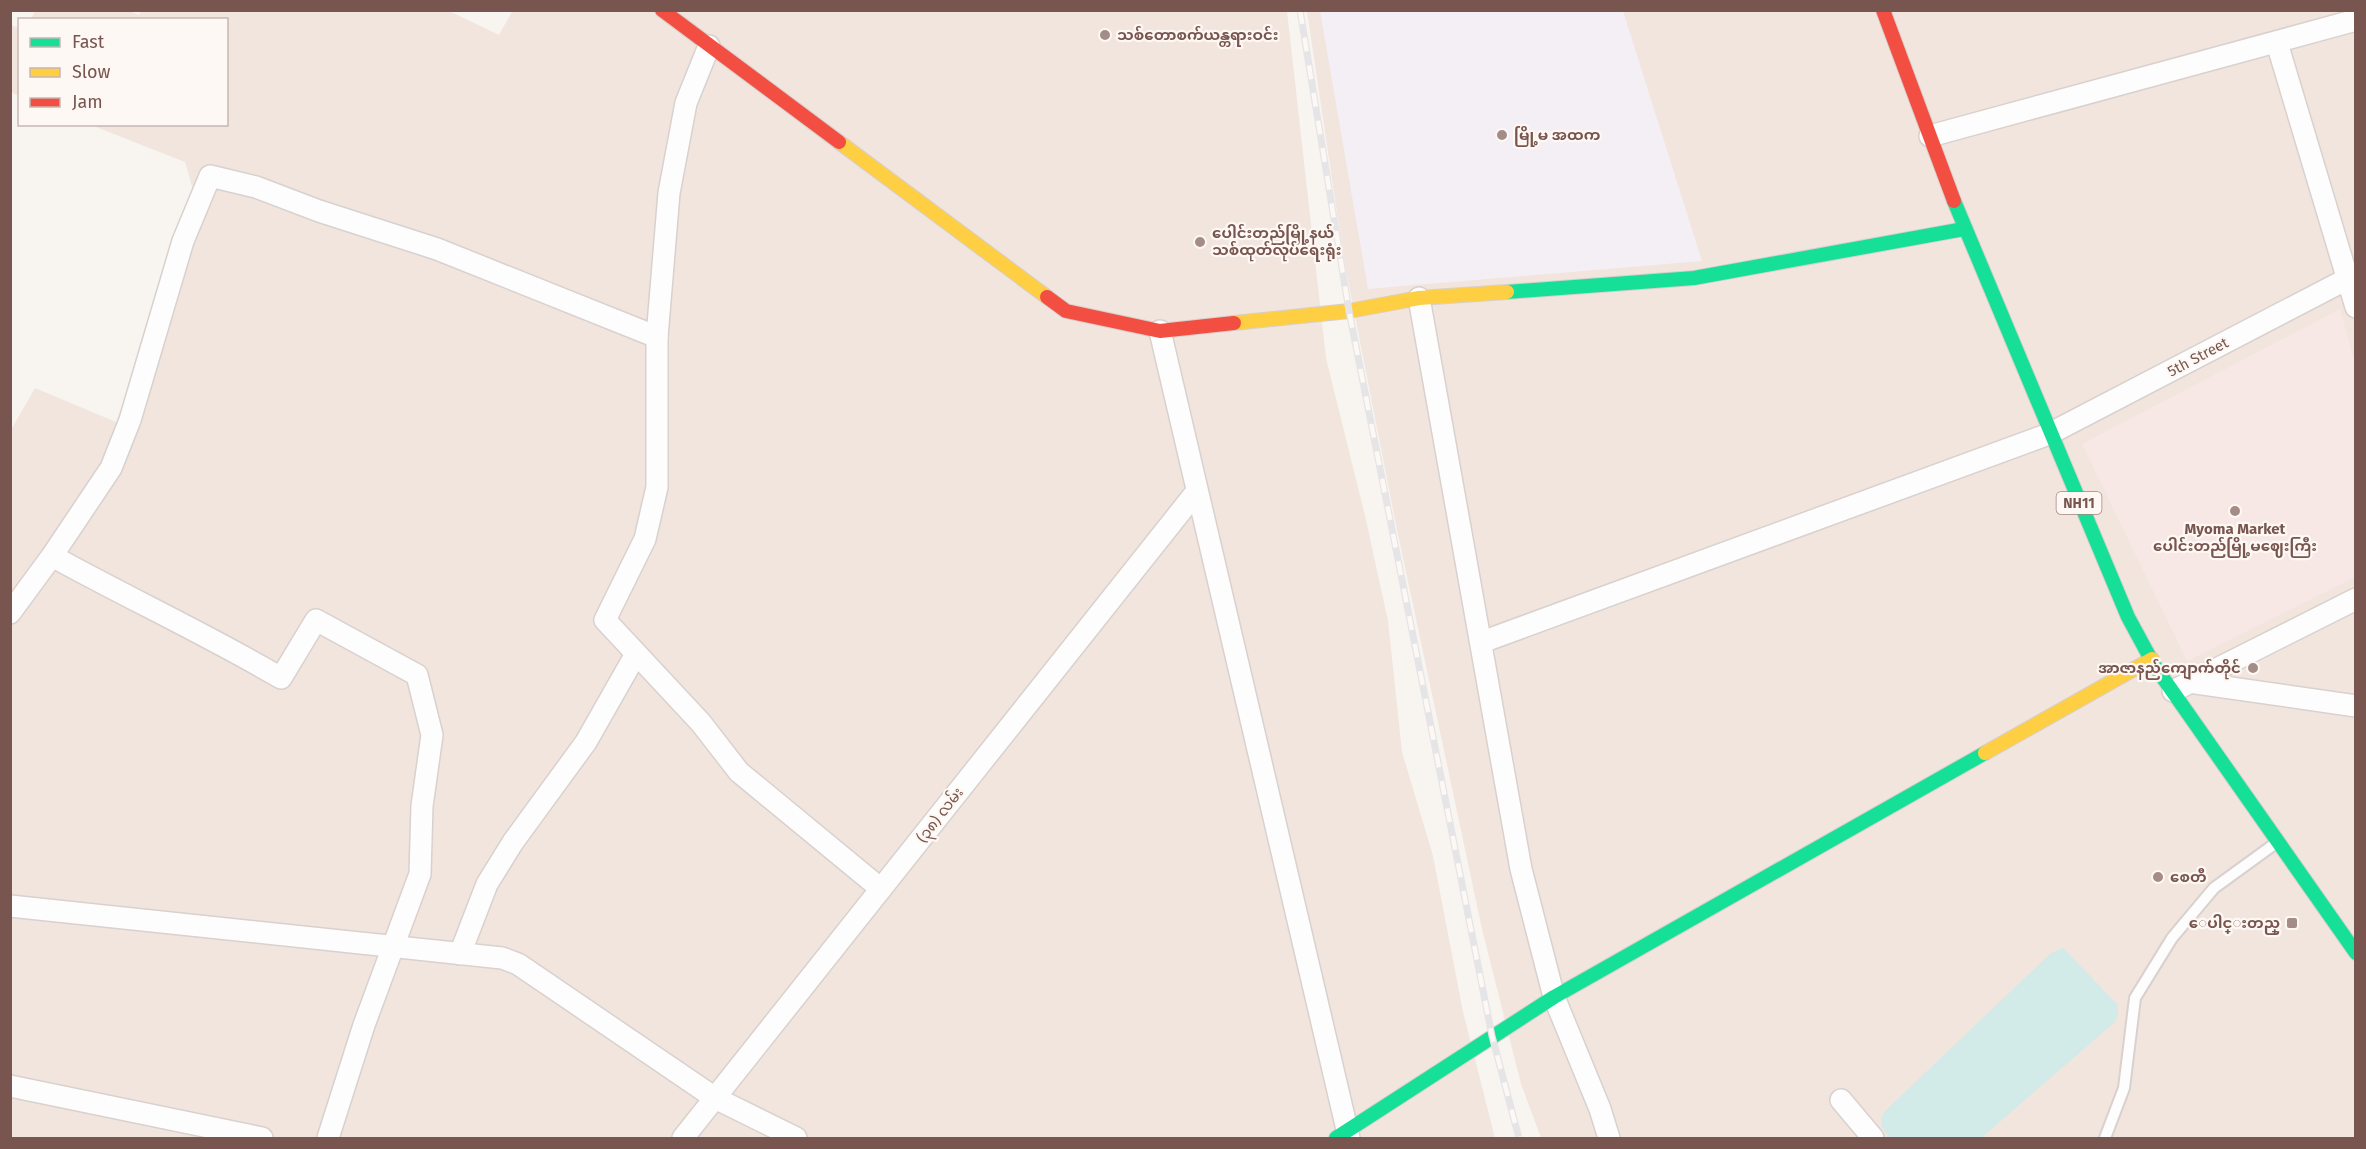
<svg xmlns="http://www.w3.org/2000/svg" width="2366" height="1149" viewBox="0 0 2366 1149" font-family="'Fira Sans','Noto Sans Myanmar',sans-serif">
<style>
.residential{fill:#f1e5de}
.commercial{fill:#f7e8e5}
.education{fill:#f4eef5}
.water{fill:#d2eae8}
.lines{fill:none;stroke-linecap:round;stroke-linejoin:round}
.lane-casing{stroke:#d8d1ce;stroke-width:14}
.street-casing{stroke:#d8d1ce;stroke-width:24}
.fast-casing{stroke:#d8cfcc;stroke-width:16}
.slow-casing{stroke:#d8cfcc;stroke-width:16}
.jam-casing{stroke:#d8cfcc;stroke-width:16}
.lane{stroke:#fefdfd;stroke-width:10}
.street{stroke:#fefdfd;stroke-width:21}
.fast{stroke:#16e098;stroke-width:14}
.slow{stroke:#ffcf43;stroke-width:14}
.jam{stroke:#f24e42;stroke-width:14}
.rail-casing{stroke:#e5e4e7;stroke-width:7}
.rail{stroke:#fef8f4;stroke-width:4.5;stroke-dasharray:14;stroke-linecap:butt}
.poi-dot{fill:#a58d87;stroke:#fef8f4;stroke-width:2}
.labels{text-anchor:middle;stroke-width:4.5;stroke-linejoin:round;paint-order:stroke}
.shield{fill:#fef8f4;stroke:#a08780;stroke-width:1.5}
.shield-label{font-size:14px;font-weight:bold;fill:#78564f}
.poi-label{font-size:15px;font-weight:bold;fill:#78564f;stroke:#fef8f4;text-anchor:start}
.street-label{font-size:15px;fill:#78564f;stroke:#fef8f4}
</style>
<rect width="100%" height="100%" fill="#f8f4f0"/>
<g class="residential">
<polygon points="127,10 139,15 141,10 449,11 499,35 513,10 1287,11 1326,358 1366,520 1388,621 1402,752 1433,856 1463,1012 1495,1138 11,1138 11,430 35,388 135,430 200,214 185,162 91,125 226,124 226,20 31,19 35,11"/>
<polygon points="1307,11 2355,11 2355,1138 1541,1138 1521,1084 1482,929 1396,525 1344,260"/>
<polygon points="11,25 19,28 19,96 11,92"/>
</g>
<polygon class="commercial" points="2340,309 2355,363 2355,577 2187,661 2082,444"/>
<polygon class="education" points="1320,11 1623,11 1702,261 1368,289"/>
<path class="water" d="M2063 948 2117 1004 2118 1014 2115 1022 1981 1138H1891C1882 1129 1878 1124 1884 1112L2051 953Z"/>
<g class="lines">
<defs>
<polyline id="lane" points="2105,1138 2124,1088 2135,998 2172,938 2214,888 2276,843"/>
<g id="street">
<polyline points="2277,43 2356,307"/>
<polyline points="709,46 686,103 669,193 657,337 657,487 645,539 605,620 701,723 739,772 881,889"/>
<polyline points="1930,136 2356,20"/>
<polyline points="1419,298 1521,869 1554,997 1600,1109 1609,1138"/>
<polyline points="1160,331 1349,1138"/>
<path d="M52 556C128 598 206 634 281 678L316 620 417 675 432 735 422 806 420 874 364 1025 328 1138"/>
<polyline points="10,613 52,556 111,468 130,420 183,241 210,176 256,187 319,211 437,249 657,337"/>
<polyline points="1482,642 2049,434 2347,279"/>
<polyline points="2189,682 2356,706"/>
<polyline points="2173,691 2356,599"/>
<polyline points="10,906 502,958 518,964 715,1098 796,1138"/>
<polyline points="460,954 487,884 513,842 586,742 636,654"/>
<polyline points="10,1086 262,1138"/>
<polyline points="1841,1100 1873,1138"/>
<polyline points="683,1138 1197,491"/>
</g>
<g id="fast">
<polyline points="1954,201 2128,617 2154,665 2356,953"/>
<polyline points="1507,292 1694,278 1964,229"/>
<polyline points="1336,1138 1554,997 1985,753"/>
</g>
<g id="slow">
<polyline points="839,142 1047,297"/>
<polyline points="1234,323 1349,311 1419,298 1507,292"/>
<polyline points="1985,753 2152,659"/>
</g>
<g id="jam">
<polyline points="662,10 839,142"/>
<polyline points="1883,10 1954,201"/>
<polyline points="1047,297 1066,311 1160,331 1234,323"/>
</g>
</defs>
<use href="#lane" class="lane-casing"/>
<use href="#street" class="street-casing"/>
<use href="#fast" class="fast-casing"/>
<use href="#slow" class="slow-casing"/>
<use href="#jam" class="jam-casing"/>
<use href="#lane" class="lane"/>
<use href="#street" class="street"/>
<use href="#fast" class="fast"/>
<use href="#slow" class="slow"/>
<use href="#jam" class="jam"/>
<defs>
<polyline id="rail" points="1300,10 1349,311 1492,1036 1519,1138"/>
</defs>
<use href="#rail" class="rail-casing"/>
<use href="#rail" class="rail"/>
</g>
<g class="poi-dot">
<circle cx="1105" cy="35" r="6"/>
<circle cx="1502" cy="135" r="6"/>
<circle cx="1200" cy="242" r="6"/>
<circle cx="2235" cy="511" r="6"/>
<circle cx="2253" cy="668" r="6"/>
<circle cx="2158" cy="877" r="6"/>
<rect x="2286" y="917" width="12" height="12" rx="3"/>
</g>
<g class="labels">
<rect class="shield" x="2056.5" y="492" width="45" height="22" rx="4.5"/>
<g class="shield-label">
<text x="2079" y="508">NH11</text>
</g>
<g class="poi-label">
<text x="1117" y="40">သစ်တောစက်ယန္တရားဝင်း</text>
<text x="1514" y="140">မြို့မ အထက</text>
<text x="1212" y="238">ပေါင်းတည်မြို့နယ်<tspan x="1212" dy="17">သစ်ထုတ်လုပ်ရေးရုံး</tspan></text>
<text x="2235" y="534" text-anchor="middle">Myoma Market<tspan x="2235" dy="17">ပေါင်းတည်မြို့မဈေးကြီး</tspan></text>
<text x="2241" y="673" text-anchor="end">အာဇာနည်ကျောက်တိုင်</text>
<text x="2170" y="882">စေတီ</text>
<text x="2280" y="928" text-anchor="end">ေပါင္းတည္</text>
</g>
<g class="street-label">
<text transform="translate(2198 357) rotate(-28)" y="5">5th Street</text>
<text transform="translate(940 815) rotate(-52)" y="5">(၃၈) လမ်း</text>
</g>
</g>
<rect width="2366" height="1149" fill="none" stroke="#78564f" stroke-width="24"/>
<rect x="18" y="18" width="210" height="108" fill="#fef8f4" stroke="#c8b7b2" stroke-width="1.5"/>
<rect x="30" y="38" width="30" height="9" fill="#16e098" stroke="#c8b7b2" stroke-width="1.5"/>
<text x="72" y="48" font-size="18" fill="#78564f">Fast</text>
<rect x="30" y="68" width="30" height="9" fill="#ffcf43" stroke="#c8b7b2" stroke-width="1.5"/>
<text x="72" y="78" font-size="18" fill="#78564f">Slow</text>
<rect x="30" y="98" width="30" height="9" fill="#f24e42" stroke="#c8b7b2" stroke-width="1.5"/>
<text x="72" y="108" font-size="18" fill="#78564f">Jam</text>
</svg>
